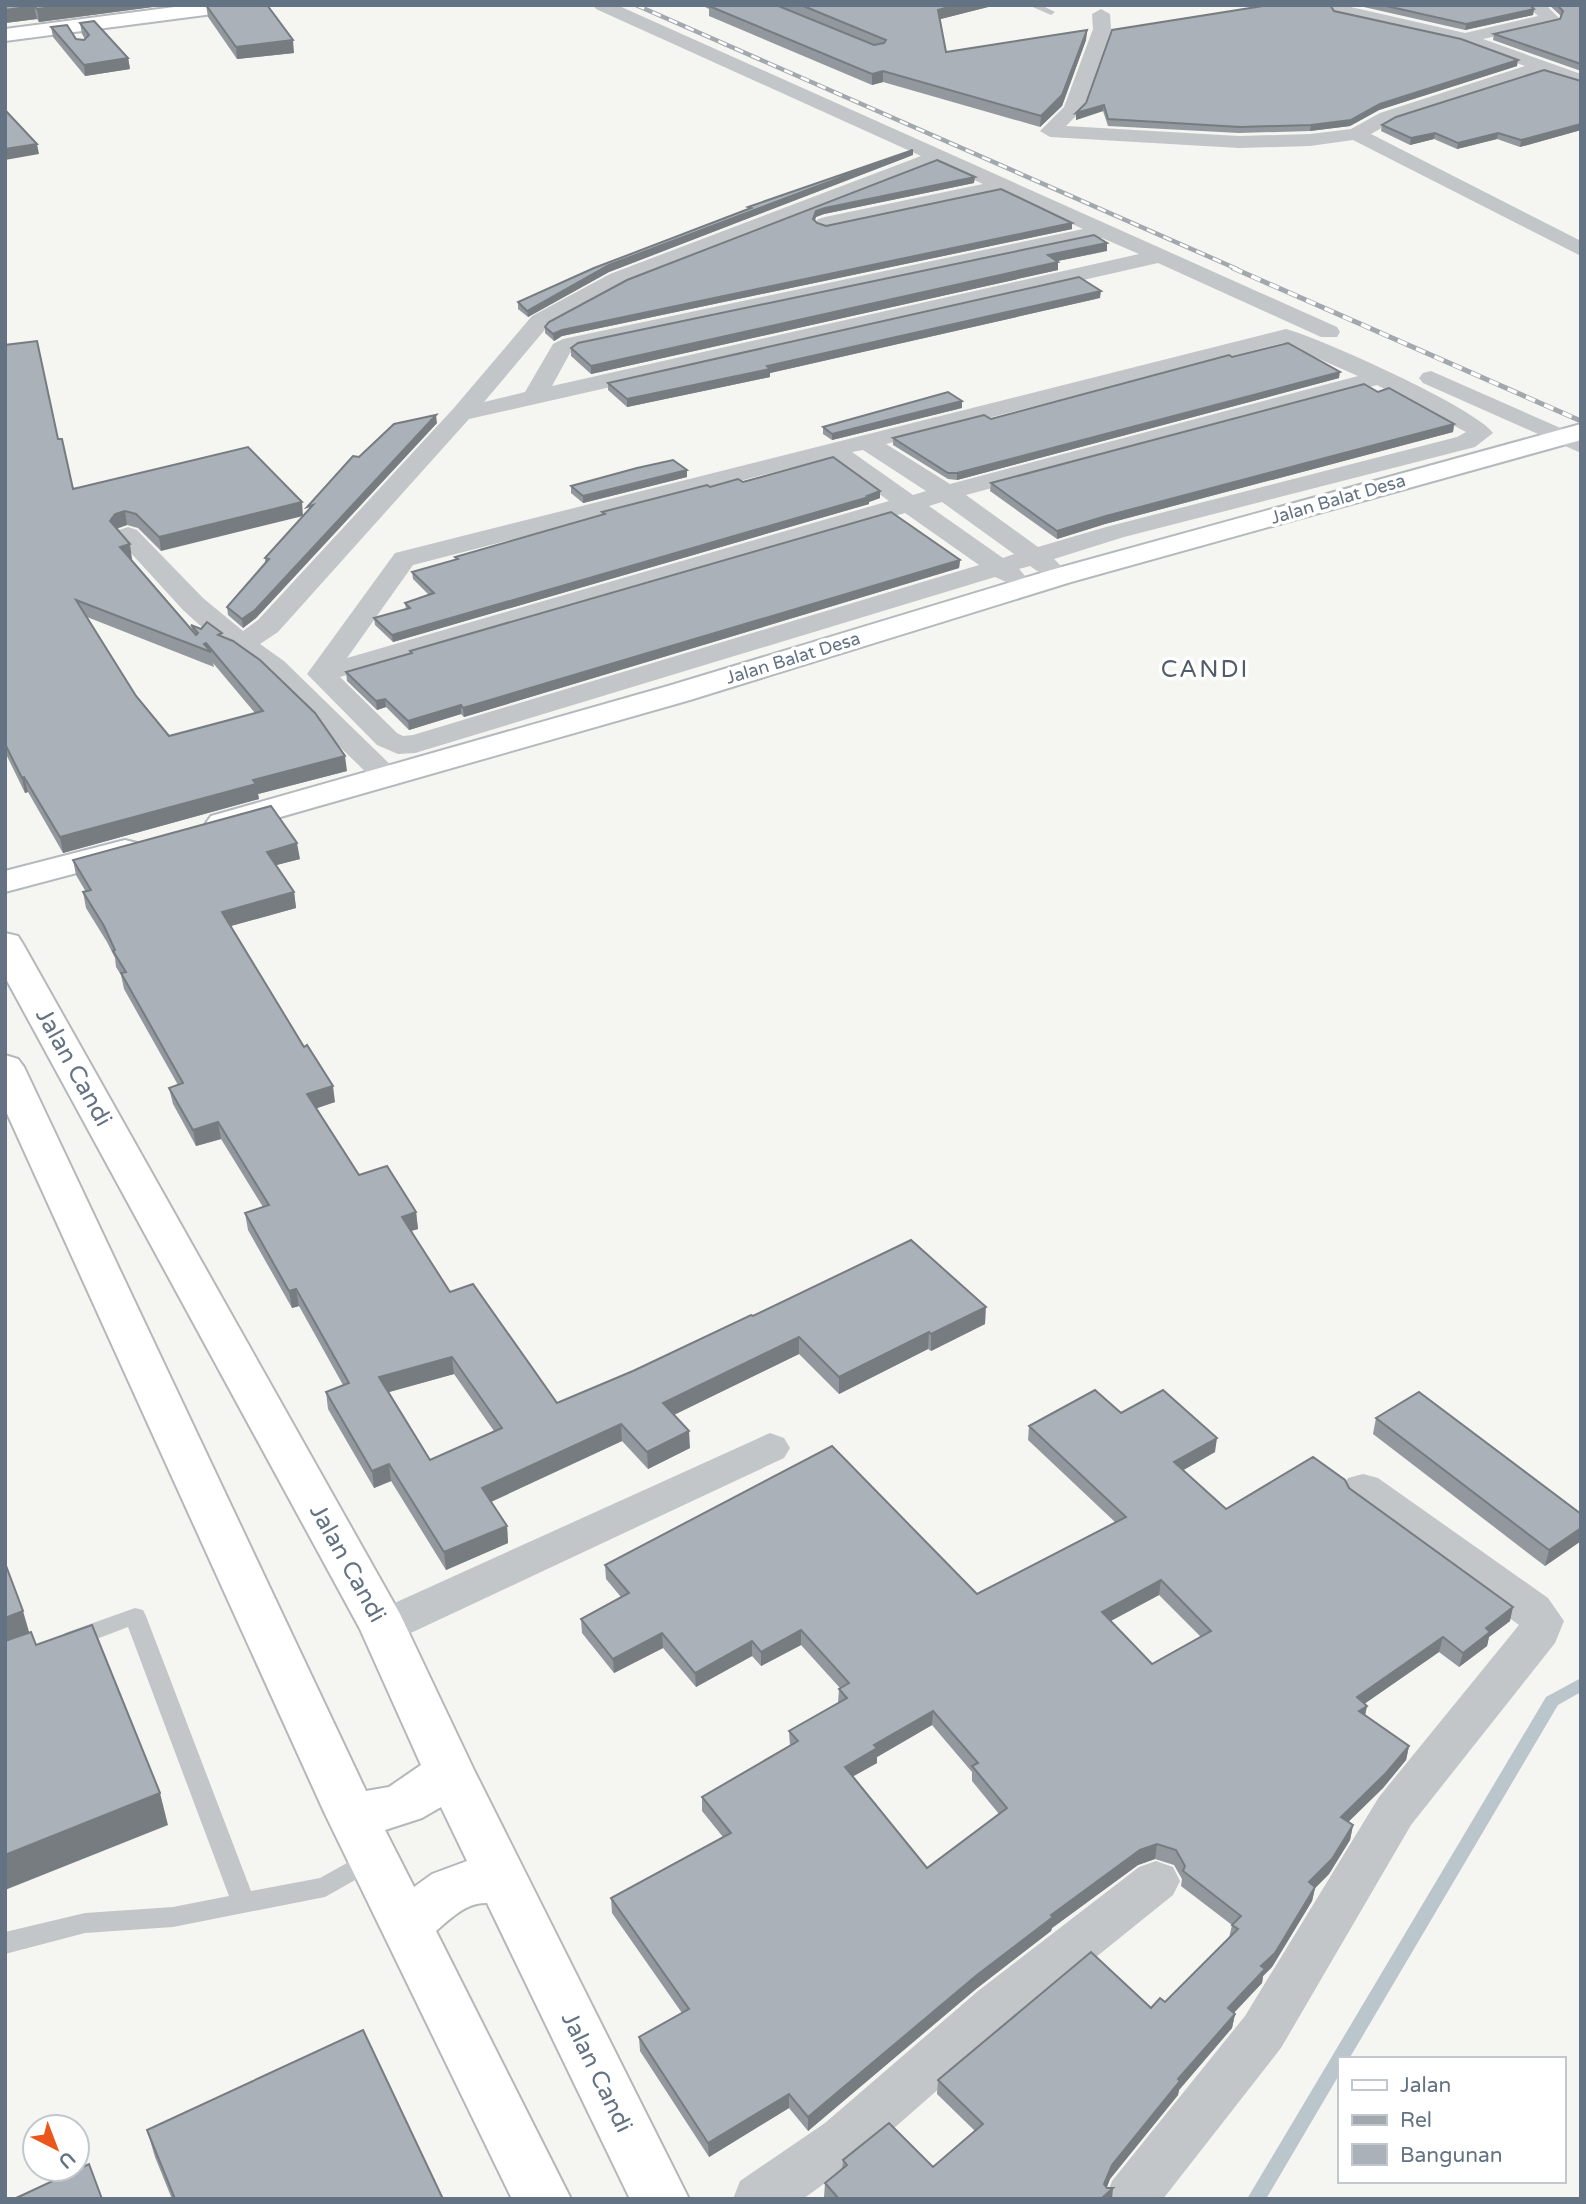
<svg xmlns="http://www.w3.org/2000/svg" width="1586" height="2204" viewBox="0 0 1586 2204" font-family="'Varela Round',sans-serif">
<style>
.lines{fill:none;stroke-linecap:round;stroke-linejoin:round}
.stream{fill:#bbc6cc;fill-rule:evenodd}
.secondary-casing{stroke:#b4b9be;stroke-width:4}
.highway-casing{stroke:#b5b8bb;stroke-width:4}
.lane{fill:#c2c6c9;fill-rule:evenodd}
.street{fill:#c2c6c9;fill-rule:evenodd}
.secondary{fill:#fff;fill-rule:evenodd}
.highway{fill:#fff;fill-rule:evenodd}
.rail-far1-casing{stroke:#a2a8ae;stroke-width:4.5}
.rail-casing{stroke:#a2a8ae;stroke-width:5}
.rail-far1{stroke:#fff;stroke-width:2.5;stroke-dasharray:9;stroke-linecap:butt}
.rail{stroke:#fff;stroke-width:3.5;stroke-dasharray:10;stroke-linecap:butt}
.wall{fill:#92989e;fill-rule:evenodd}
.shaded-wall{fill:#777c81}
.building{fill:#aab1b8;stroke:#777c81;stroke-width:2;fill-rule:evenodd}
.labels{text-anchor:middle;stroke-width:7;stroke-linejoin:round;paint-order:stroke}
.far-street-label{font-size:18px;fill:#637384;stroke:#fff}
.quarter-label{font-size:24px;letter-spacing:2px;fill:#515d68;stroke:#fff}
.near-street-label{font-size:24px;fill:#637384;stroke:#fff}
</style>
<rect width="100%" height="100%" fill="#f5f5f1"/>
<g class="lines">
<polygon class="stream" points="1581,1678 1581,1692 1558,1705 1349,2059 1339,2059 1339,2075 1266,2199 1247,2199 1546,1697"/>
<defs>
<g id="secondary">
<polygon points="190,5 245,5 236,11 5,41 5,29"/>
<polygon points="1581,424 1581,440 1071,582 690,700 235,830 223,833 211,830 206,823 211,816 668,686 1051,570"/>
<polygon points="125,840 137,843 142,850 137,857 5,892 5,871"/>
</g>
<path id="highway" d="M5 933 18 936 23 944 400 1614 474 1770 689 2199H630L487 1903C467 1902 451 1918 436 1931L571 2199H512L325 1814 5 1109V1055L18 1059 24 1067 366 1791 389 1787 421 1765 360 1629 5 977ZM441 1807 467 1861 432 1874 414 1887 385 1830 422 1818Z"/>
</defs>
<use href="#secondary" class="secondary-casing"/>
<use href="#highway" class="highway-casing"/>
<g class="lane">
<polygon points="1028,5 1041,5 1055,12 1051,15"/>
<polygon points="135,1608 143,1610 146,1616 251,1891 320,1878 372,1849 380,1852 384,1859 380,1866 325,1897 173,1927 85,1933 5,1954 5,1932 85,1913 173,1907 229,1896 128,1627 73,1648 65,1645 62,1639 65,1633"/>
</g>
<g class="street">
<path d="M593 5H617L1337 327 1340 332 1337 337H1321L1158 263 469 419 278 632 260 644 284 661 403 777 399 783 388 786 377 783 264 673 206 631 183 610 119 540 115 535 119 530 128 527 137 530 203 598 243 631 258 620 453 409 532 316 610 274 921 156 596 9ZM937 163 983 184 825 217 818 219 815 223 818 227 825 229 1001 192 1083 229 563 339 553 344 525 392 484 402 548 326 626 284ZM1102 238 1139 254 552 386 570 353 578 349Z"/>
<polygon points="1342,5 1465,33 1538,16 1526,5 1546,5 1560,19 1557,23 1483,39 1581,74 1581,86 1543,73 1394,121 1371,134 1581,241 1581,256 1353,140 1310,146 1239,148 1050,137 1040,131 1064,107 1093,29 1092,14 1101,9 1110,14 1111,29 1083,109 1066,126 1239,136 1310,134 1351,129 1380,113 1525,66 1461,43 1334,14 1331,10 1334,6"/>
<path d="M1286 329C1320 338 1476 408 1493 433L1475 447 1124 537 1054 559 1063 568 1059 574C1047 577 1041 574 1030 566L1019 569 1026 577 1022 583 1013 585 995 577 415 753 398 754 377 745 307 674 395 553ZM1283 343 1358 376 950 484 886 444ZM1377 385 1466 432 1457 437 1106 527 1038 547 966 495ZM863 450 926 491 913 495 852 452ZM829 458 889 501 347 658 413 565ZM942 502 1014 554 1003 558 929 506ZM905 513 979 565 413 735 403 736 397 733 340 677Z"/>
<polygon points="1431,371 1581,437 1581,453 1423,383 1419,378 1423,373"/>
<polygon points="770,1433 784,1438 790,1448 784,1458 398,1639 383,1644 368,1639 361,1627 368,1615"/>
<polygon points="1363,1474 1378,1478 1548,1598 1564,1621 1555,1643 1411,1825 1281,2048 1163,2199 1105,2199 1112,2181 1245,2016 1379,1797 1519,1625 1348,1500 1342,1489 1348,1478"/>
<polygon points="1156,1861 1173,1867 1180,1881 1173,1895 1014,2023 861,2157 803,2199 733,2199 740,2181 825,2123 978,1991 1139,1867"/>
</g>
<use href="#secondary" class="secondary"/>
<use href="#highway" class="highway"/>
<defs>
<polyline id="rail-far1" points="636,5 1237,269"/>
<polyline id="rail" points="1233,268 1581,421"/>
</defs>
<use href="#rail-far1" class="rail-far1-casing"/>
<use href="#rail" class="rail-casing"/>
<use href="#rail-far1" class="rail-far1"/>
<use href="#rail" class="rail"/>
</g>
<g class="wall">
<polygon points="5,5 168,5 39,22 37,19 5,23"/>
<polygon points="206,5 294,53 237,59 208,17"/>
<polygon points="701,5 776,5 845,33 777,5 996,5 940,19 946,52 1087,30 1086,40 1062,106 1040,127 883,82 872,85 709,16 709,9"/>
<polygon points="1269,5 1331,5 1331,6 1334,11 1517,66 1379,110 1350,126 1310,131 1239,133 1108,126 1103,111 1076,120"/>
<polygon points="1355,5 1530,5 1534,9 1533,15 1465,30"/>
<polygon points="1549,5 1581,5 1581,71 1493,40 1494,34 1560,19 1561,16"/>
<polygon points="80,23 128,58 130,69 85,76 53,37 51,27 76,39 84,40 85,39 82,34"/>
<polygon points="1581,81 1581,130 1520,147 1497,139 1457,149 1434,139 1410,145 1381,131 1382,125"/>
<polygon points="913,155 609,272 528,317 518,309 518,302 748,209 748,207"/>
<polygon points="937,160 974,183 824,214 816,217 815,220 817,223 826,226 1072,229 562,336 554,341 545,333 545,327"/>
<polygon points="1107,251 1057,261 1058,270 591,374 571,356 571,348"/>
<polygon points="1100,298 770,373 770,377 627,407 608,390 608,383"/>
<path d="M5 345 58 439 73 489 248 447 161 551 138 528 127 525 117 529 132 559H130L192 630 191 625 222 637 347 771 258 794 259 799 63 853 28 792 25 793 5 752ZM87 617 214 667 213 663 255 713 169 736 136 696Z"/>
<polygon points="1232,357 1339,378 957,480 948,479 893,445 893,438 991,419"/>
<polygon points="1378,392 1454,424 1453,432 1105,524 1057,539 990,491 991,483"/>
<polygon points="962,408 832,440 823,434 823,427"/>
<polygon points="437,423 256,618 243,628 228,615 227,607 265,563 265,558 359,457"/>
<polygon points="687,477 583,503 571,493 571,486"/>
<polygon points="743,482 880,491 880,498 869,502 869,504 393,642 375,625 374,618 406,609 405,603 429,595 413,579 412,572 456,560 455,557 602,515 602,512 710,487"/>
<polygon points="960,560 959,568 464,717 461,714 409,730 386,707 377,710 347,681 346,672 410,653 410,651"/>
<path d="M300 859 276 865 294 892 296 908 230 926 335 1102 316 1108 359 1175 416 1212 418 1229 411 1231 450 1292 557 1403 633 1371 753 1316 985 1324 931 1351 928 1349 839 1394 799 1354 674 1415 690 1448 648 1469 622 1441 491 1502 507 1526 508 1543 446 1570 391 1481 374 1488 328 1409 326 1392 343 1385 299 1306 292 1308 248 1230 245 1213 263 1207 221 1139 196 1146 173 1104 169 1088 178 1085 124 989 121 975 116 967 115 958 107 942 86 908 83 892H86L76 875 73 860ZM454 1374 494 1431 430 1460 389 1392Z"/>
<path d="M1121 1413 1215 1452 1183 1470 1226 1509 1349 1488 1510 1621 1489 1637 1487 1646 1459 1667 1439 1652 1364 1704 1367 1706 1365 1715 1409 1746 1406 1760 1383 1788 1348 1822 1353 1825 1350 1840 1329 1874 1315 1888 1312 1901 1272 1967 1263 1976 1262 1983 1234 2013 1235 2014 1232 2028 1179 2090 1178 2095 1110 2179 1107 2187 1112 2199H826L824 2197 825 2183 842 2169 843 2160 933 2167 975 2131 937 2094 938 2080 1165 2002 1229 1938 1232 1925 1181 1886 1182 1879 1174 1865 1155 1859 1138 1865 1052 1928 1051 1931 976 1989 808 2131 789 2108 709 2157 640 2051 639 2037 682 2013 612 1913 611 1898 723 1837 702 1811V1797L790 1746 789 1731 838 1703 839 1689 840 1688 801 1645 761 1666 752 1656 696 1687 663 1648 614 1673 582 1633 581 1619 621 1597 606 1579 605 1565 977 1594 1115 1522 1028 1440 1029 1426ZM1159 1595 1201 1637 1152 1664 1111 1621ZM932 1725 972 1772V1781L999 1814 927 1868 853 1776 877 1763V1757Z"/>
<polygon points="1376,1418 1581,1514 1581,1541 1545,1566 1373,1434"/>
<polygon points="147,2130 443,2199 172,2199 155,2157"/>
</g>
<g class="shaded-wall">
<polygon points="69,5 168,5 39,22 37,9"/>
<polygon points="956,5 996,5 937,20 938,10"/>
<polygon points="34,6 37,19 5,23 5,10"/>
<polygon points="1534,9 1533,15 1465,30 1466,24"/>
<polygon points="1087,30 1086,40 1062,106 1040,127 1041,116"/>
<polygon points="293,40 294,53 237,59 236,47"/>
<polygon points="128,58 130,69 85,76 84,65"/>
<polygon points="1518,60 1517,66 1379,110 1350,126 1310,131 1311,125"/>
<polygon points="883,71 883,82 872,85 872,74"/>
<polygon points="1104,105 1103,111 1076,120 1076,113"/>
<polygon points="1581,124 1581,130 1520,147 1521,140"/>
<polygon points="1435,133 1434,139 1410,145 1411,138"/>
<polygon points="1498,133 1497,139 1457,149 1458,143"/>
<polygon points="37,144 39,154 5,160 5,149"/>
<polygon points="913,150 913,155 609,272 528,317 527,311 609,265"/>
<polygon points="975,177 974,183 824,214 816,217 813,225 813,219 816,211 825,208"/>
<polygon points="1072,223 1072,229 562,336 554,341 553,334 562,330"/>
<polygon points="1107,243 1107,251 1048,263 1048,255"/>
<polygon points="1058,262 1058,270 591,374 591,366"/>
<polygon points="1101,291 1100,298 770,373 770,377 627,407 627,399 767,366"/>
<polygon points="1340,372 1339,378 957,480 957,473"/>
<polygon points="962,401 962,408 832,440 832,434"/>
<polygon points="436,415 437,423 256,618 243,628 242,619"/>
<polygon points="1454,424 1453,432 1105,524 1057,539 1057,531 1106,516"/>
<polygon points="687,470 687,477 583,503 583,496"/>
<polygon points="880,491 880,498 869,502 869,504 393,642 392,635"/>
<polygon points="302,502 303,516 161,551 159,537"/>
<polygon points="125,511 127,525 117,528 112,535 110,521 115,514"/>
<polygon points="130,544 132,559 122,561 120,547"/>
<polygon points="960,560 959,568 464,717 463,708"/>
<polygon points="385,699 386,707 377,710 376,701"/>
<polygon points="461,705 461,714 409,730 408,721"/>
<polygon points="345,756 347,771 258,794 259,799 63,853 60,837 253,780"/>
<polygon points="24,777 28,792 25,793 22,778"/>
<polygon points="297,843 300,859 269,867 267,852"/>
<polygon points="294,892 296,908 224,928 222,912"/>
<polygon points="333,1086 335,1102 309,1111 307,1094"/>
<polygon points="218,1122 221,1139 196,1146 193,1130"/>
<polygon points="416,1212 418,1229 404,1233 402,1217"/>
<polygon points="296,1289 299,1306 292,1308 289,1291"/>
<polygon points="986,1307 985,1324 931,1351 931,1334"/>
<polygon points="929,1332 928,1349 839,1394 839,1377"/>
<polygon points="799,1337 799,1354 663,1420 663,1403"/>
<polygon points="452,1357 454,1374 382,1394 379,1377"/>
<polygon points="621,1424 622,1441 484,1505 482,1488"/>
<polygon points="689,1431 690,1448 648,1469 647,1452"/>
<polygon points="1217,1438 1215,1452 1173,1476 1174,1462"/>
<polygon points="389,1464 391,1481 374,1488 372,1471"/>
<polygon points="507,1526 508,1543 446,1570 444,1552"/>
<polygon points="1581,1528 1581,1541 1545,1566 1549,1550"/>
<polygon points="1161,1580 1159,1595 1101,1626 1102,1612"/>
<polygon points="1513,1607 1510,1621 1489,1637 1487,1646 1459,1667 1463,1653 1486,1628"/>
<polygon points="23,1611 32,1642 5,1653 5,1618"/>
<polygon points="801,1630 801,1645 761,1666 761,1652"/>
<polygon points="662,1633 663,1648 614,1673 613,1659"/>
<polygon points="1443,1637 1439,1652 1354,1711 1357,1697"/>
<polygon points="752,1641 752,1656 696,1687 695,1673"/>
<polygon points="1367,1706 1364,1720 1359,1711"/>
<polygon points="933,1711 932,1725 877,1757 877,1763 845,1781 845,1767 874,1745"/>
<polygon points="1409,1746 1406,1760 1383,1788 1338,1832 1341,1817"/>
<polygon points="160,1793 168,1825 5,1890 5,1855"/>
<polygon points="1353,1825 1350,1840 1329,1874 1315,1888 1312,1901 1272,1967 1263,1976 1262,1983 1225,2022 1228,2008 1261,1966 1309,1882"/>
<polygon points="1157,1844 1155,1859 1138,1865 1052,1928 1051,1931 976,1989 808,2131 808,2117 977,1975 1051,1915 1140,1850"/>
<polygon points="1235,2014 1232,2028 1179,2090 1178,2095 1110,2179 1103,2197 1113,2188 1112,2199 1101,2199 1104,2184 1112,2165 1178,2079"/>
<polygon points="789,2094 789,2108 709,2157 708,2143"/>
</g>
<g class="building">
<polygon points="5,5 69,5 37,9 34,6 5,10"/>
<polygon points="206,5 267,5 293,40 236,47"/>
<polygon points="776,5 874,45 884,43 886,40 801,5 956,5 938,10 946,52 1087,30 1062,95 1041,116 883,71 872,74 709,6"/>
<polygon points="1269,5 1330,5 1334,11 1461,39 1518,60 1380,104 1351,120 1311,125 1240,127 1108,119 1104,105 1076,113 1086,103 1112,30"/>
<polygon points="1382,5 1530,5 1534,9 1466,24"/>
<polygon points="1557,5 1581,5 1581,64 1494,34 1560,19 1563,11"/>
<polygon points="94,21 128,58 84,65 51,27 67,25 76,39 84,40 89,35 80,23"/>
<polygon points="1544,70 1581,81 1581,124 1521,140 1498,133 1458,143 1435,133 1411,138 1382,125 1396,117"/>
<polygon points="5,110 37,144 5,149"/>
<polygon points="913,150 609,265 527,311 518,302 594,268 751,208 748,207"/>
<polygon points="937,160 975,177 825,208 816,211 813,219 817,223 826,226 1001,189 1072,223 562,330 553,334 545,327 549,322 627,280"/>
<polygon points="1094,235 1107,243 1048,255 1058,262 591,366 571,348 578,343"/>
<polygon points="1079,277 1101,291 767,366 770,369 627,399 608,383"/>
<path d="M37 341 58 439H62L73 489 248 447 302 502 159 537 136 514 125 511 115 514 110 521 130 544 120 547 196 635 198 633 191 625 201 629 207 622 222 633 218 635 233 641 260 660 315 713 345 756 253 780 256 784 60 837 24 777 22 778 5 744V345ZM76 600 211 652 204 644 206 643 263 711 169 736 136 696Z"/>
<polygon points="1288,343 1340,372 957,473 948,473 893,438 984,415 991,419 1229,355 1232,357"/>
<polygon points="1364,384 1378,392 1389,388 1454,424 1106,516 1057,531 991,483"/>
<polygon points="948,392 962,401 832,434 823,427"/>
<polygon points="436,415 255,610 242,619 227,607 269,559 265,558 313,505 307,507 353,456 359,457 394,424"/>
<polygon points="833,457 880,491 867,496 869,497 392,635 374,618 410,608 405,603 434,593 412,572 458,559 455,557 605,514 602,512 707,485 710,487 738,479 743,482"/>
<polygon points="673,460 687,470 583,496 571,486 637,468"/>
<polygon points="891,512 960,560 463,708 461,705 408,721 385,699 376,701 346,672 412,653 410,651"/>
<path d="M271 806 297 843 267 852 294 892 222 912 304 1047 307 1045 333 1086 307 1094 359 1175 387 1166 416 1212 402 1217 450 1292 473 1284 557 1403 633 1371 751 1315 753 1316 911 1240 986 1307 931 1334 929 1332 839 1377 799 1337 663 1403 689 1431 647 1452 621 1424 482 1488 507 1526 444 1552 389 1464 372 1471 326 1392 349 1383 296 1289 289 1291 245 1213 269 1205 218 1122 193 1130 169 1088 183 1083 121 973 126 972 113 951 115 950 104 926 83 892 91 890 73 860ZM452 1357 502 1428 430 1460 379 1377Z"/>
<path d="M1095 1390 1121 1413 1163 1390 1217 1438 1174 1462 1226 1509 1313 1457 1345 1480 1349 1488 1513 1607 1486 1628 1490 1632 1463 1653 1443 1637 1357 1697 1367 1706 1359 1711 1409 1746 1386 1773 1341 1817 1353 1825 1332 1859 1309 1882 1315 1887 1275 1953 1261 1966 1265 1969 1228 2008 1235 2014 1178 2079 1180 2081 1112 2165 1104 2184 1107 2188H1113L1101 2199H839L825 2183 847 2165 843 2160 889 2123 933 2167 983 2124 938 2080 1091 1952 1151 2008 1160 1998 1165 2002 1238 1929 1232 1925 1241 1916 1183 1871 1185 1866 1176 1850 1157 1844 1140 1850 1051 1915 1053 1917 977 1975 808 2117 789 2094 708 2143 639 2037 689 2009 611 1898 731 1833 702 1797 798 1741 789 1731 847 1698 839 1689 849 1683 801 1630 761 1652 752 1641 695 1673 662 1633 613 1659 581 1619 629 1593 605 1565 832 1446 977 1594 1126 1517 1029 1426ZM1161 1580 1211 1631 1152 1664 1102 1612ZM933 1711 978 1763 972 1766 1007 1808 927 1868 845 1767 877 1748 874 1745Z"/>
<polygon points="1419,1392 1581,1514 1581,1528 1549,1550 1376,1418"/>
<polygon points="5,1563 23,1611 5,1618"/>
<polygon points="92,1625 160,1793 5,1855 5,1641 31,1632 36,1645"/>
<polygon points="363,2030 443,2199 175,2199 147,2130"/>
<polygon points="89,2164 102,2199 14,2199"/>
</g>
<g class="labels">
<g class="far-street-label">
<text transform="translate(1338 499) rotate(-16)" y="6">Jalan Balat Desa</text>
<text transform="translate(793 658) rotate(-17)" y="6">Jalan Balat Desa</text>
</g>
<g class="quarter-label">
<text x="1205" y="677">CANDI</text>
</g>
<g class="near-street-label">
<text transform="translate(74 1067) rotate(61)" y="8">Jalan Candi</text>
<text transform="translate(348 1563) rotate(61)" y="8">Jalan Candi</text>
<text transform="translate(597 2072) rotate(64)" y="8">Jalan Candi</text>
</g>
</g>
<rect width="1586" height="2204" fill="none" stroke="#637384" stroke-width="14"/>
<rect x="1338" y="2057" width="228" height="126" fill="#ffffff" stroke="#c1c7ce" stroke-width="2"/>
<rect x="1352" y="2080" width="35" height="10" fill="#ffffff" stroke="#c1c7ce" stroke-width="2"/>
<text x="1400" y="2092" font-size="21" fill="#637384">Jalan</text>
<rect x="1352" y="2115" width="35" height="10" fill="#a2a8ae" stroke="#c1c7ce" stroke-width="2"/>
<text x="1400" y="2127" font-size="21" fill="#637384">Rel</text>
<rect x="1352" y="2144" width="35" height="21" fill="#aab1b8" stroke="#c1c7ce" stroke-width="2"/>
<text x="1400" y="2162" font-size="21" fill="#637384">Bangunan</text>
<g transform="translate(56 2148) rotate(138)"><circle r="33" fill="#ffffff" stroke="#c1c7ce" stroke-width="2"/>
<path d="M0-5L12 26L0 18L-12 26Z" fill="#eb571b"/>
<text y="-10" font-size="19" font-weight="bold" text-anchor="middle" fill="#637384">U</text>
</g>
</svg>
